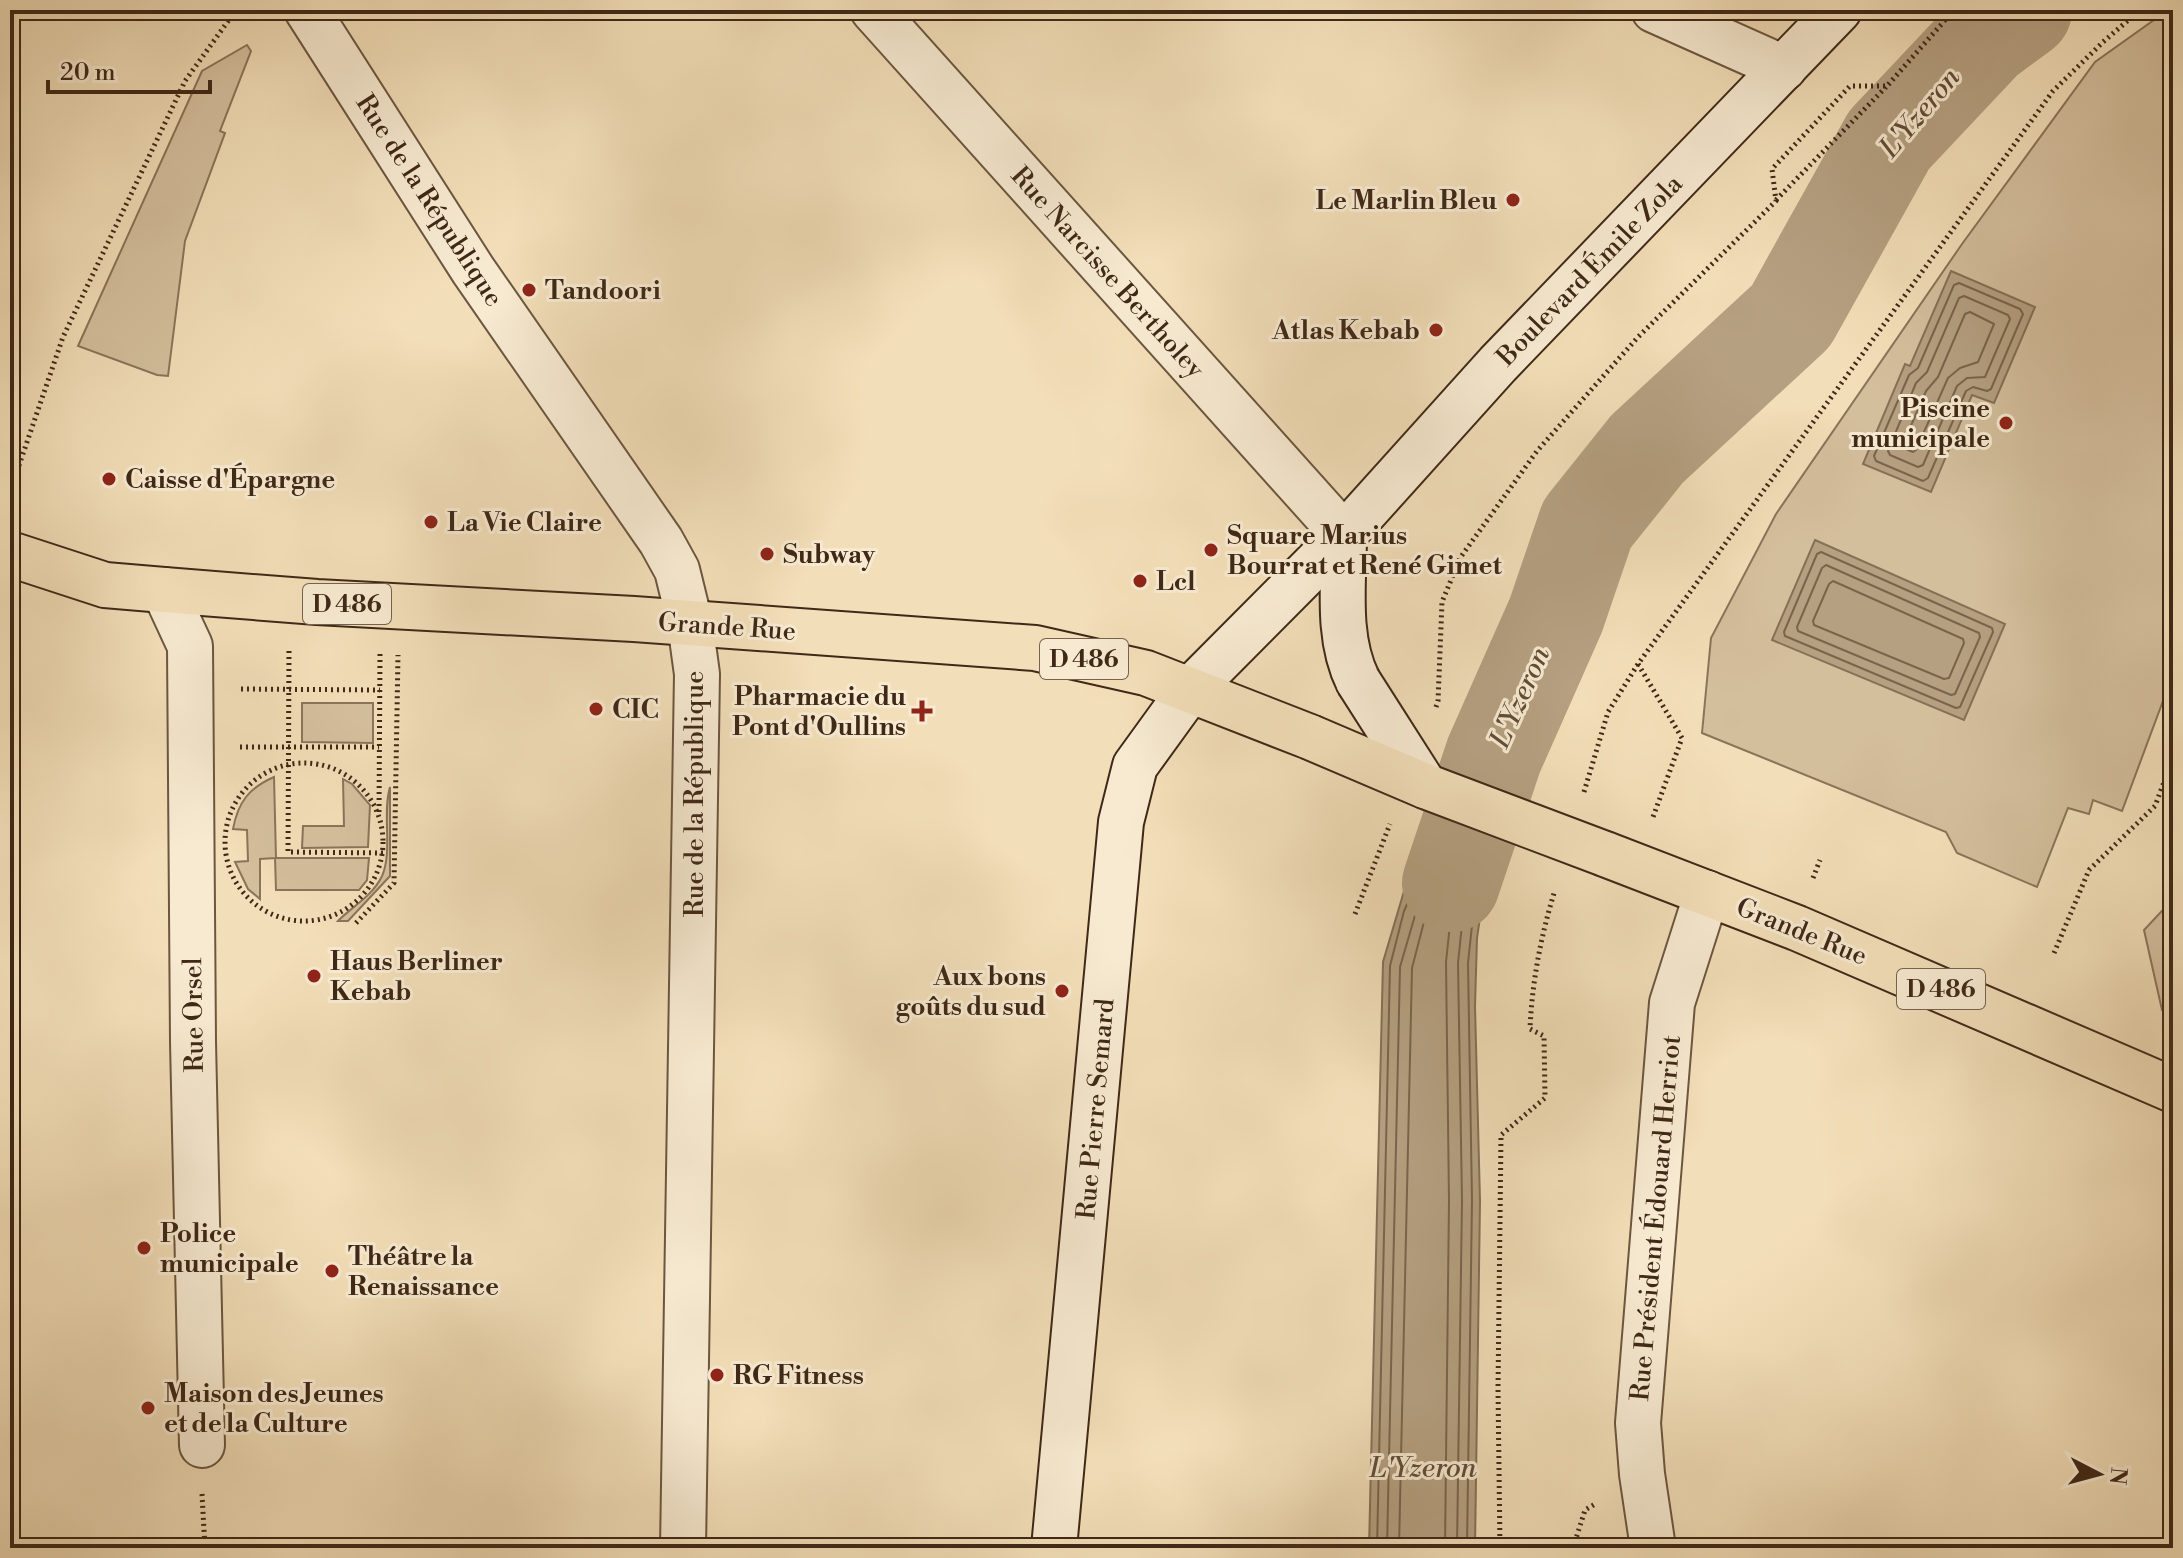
<svg xmlns="http://www.w3.org/2000/svg" width="2183" height="1558" viewBox="0 0 2183 1558" font-family="'Libre Bodoni',serif">
<style>
.green{fill:#d4bf9d;stroke:#8a745a;stroke-width:2}
.water{fill:#b5a081;stroke:#867057;stroke-width:2}
.lines{fill:none;stroke-linecap:round;stroke-linejoin:round}
.shore{stroke:#7a644c;stroke-width:2}
.river{stroke:#b5a081;stroke-width:98}
.street-casing{stroke:#6c563f;stroke-width:48}
.secondary-casing{stroke:#3f2817;stroke-width:48}
.primary-casing{stroke:#3f2817;stroke-width:48}
.path{stroke:#3f2817;stroke-width:5;stroke-dasharray:2 4;stroke-linecap:butt}
.street{stroke:#f7ead1;stroke-width:44}
.secondary{stroke:#f7ead1;stroke-width:44}
.primary{stroke:#f2deb8;stroke-width:44}
.secondary-bridge-casing{stroke:#3f2817;stroke-width:48;stroke-linecap:butt}
.primary-bridge-casing{stroke:#3f2817;stroke-width:48;stroke-linecap:butt}
.secondary-bridge{stroke:#f7ead1;stroke-width:44}
.primary-bridge{stroke:#f2deb8;stroke-width:44}
.poi-dot{fill:#8f2418;stroke:#f7ead1;stroke-width:3}
.labels{text-anchor:middle;stroke-width:6;stroke-linejoin:round;paint-order:stroke}
.shield{fill:#f7ead1;stroke:#76624f;stroke-width:2}
.shield-label{font-size:24px;font-weight:bold;fill:#3f2817}
.street-label{font-size:26px;fill:#3f2817;stroke:#f7ead1}
.poi-label{font-size:26px;font-weight:bold;fill:#3f2817;stroke:#f7ead1;text-anchor:start}
.water-label{font-size:28px;font-style:italic;fill:#624c37;stroke:#f7ead1}
</style>
<rect width="100%" height="100%" fill="#f2deb8"/>
<filter id="stains"><feTurbulence type="fractalNoise" baseFrequency=".0025" numOctaves="4"/><feColorMatrix values="0 0 0 0 .2 0 0 0 0 .09 0 0 0 0 .02 0 0 0 .5 -.17"/></filter>
<radialGradient id="worn" r=".72"><stop offset=".6" stop-color="#630" stop-opacity="0"/><stop offset="1" stop-color="#630" stop-opacity=".3"/></radialGradient>
<g class="green">
<polygon points="2168,10 2173,10 2173,674 2122,811 2093,800 2089,814 2068,808 2037,887 1957,853 1946,832 1702,733 1711,638 1776,514 1962,244 2095,62"/>
<polygon points="247,45 251,51 220,131 225,133 185,241 168,376 157,375 78,346 202,71"/>
<polygon points="302,703 373,703 373,743 302,742"/>
<path d="M274 777 276 858H369L367 880 359 890H276L275 858 260 859V899L248 889 235 862 248 861 247 830 233 829C238 802 249 788 274 777Z"/>
<polygon points="343,779 352,784 370,805 368,847 302,848 303,826 344,826"/>
<path d="M390 787V876L348 921H338C351 907 372 897 382 876 393 851 382 814 390 787Z"/>
<polygon points="2173,899 2173,1014 2162,1010 2144,930"/>
</g>
<g class="water">
<polygon points="1951,271 2035,307 1994,403 1972,395 1931,492 1863,464 1905,364 1910,366"/>
<polygon points="1815,540 2005,624 1964,720 1772,640"/>
<polygon points="1470,746 1516,763 1484,890 1477,938 1475,1006 1480,1201 1475,1548 1369,1548 1383,962 1407,881"/>
</g>
<g class="lines">
<g class="shore">
<polygon points="1959,283 2020,309 2023,314 1991,389 1987,391 1973,387 1966,391 1928,478 1923,481 1876,461 1874,456 1909,375 1918,368 1954,285"/>
<polygon points="1964,296 2008,315 2010,319 1985,377 1967,378 1957,386 1923,465 1918,467 1890,455 1888,451 1916,383 1927,372 1959,298"/>
<polygon points="1970,312 1994,324 1978,362 1960,368 1948,378 1916,450 1913,452 1906,449 1903,444 1926,391 1938,377 1965,314"/>
<polygon points="1821,552 1992,628 1993,632 1960,707 1956,708 1785,636 1784,632 1817,554"/>
<polygon points="1826,565 1979,633 1980,637 1955,694 1951,695 1798,631 1797,627 1822,568"/>
<polygon points="1833,581 1963,639 1964,643 1949,678 1944,679 1814,625 1813,621 1829,584"/>
<polyline points="1377,1548 1390,966 1404,911 1445,819"/>
<polyline points="1387,1548 1400,967 1423,888 1454,823"/>
<polyline points="1399,1548 1412,968 1425,918 1455,849 1459,846 1463,851 1454,886 1446,962 1449,1200 1445,1548"/>
<polyline points="1457,1548 1462,1200 1458,963 1466,886 1480,832"/>
<polyline points="1467,1548 1472,1200 1468,963 1476,888 1489,836"/>
</g>
<polyline class="river" points="1451,883 1494,755 1556,615 1587,524 1647,449 1791,316 1889,140 1985,38 2023,10"/>
<defs>
<g id="street">
<polyline points="307,10 473,270 661,541 677,570 690,623 697,674 683,1548"/>
<polyline points="873,10 1344,535"/>
<polyline points="1654,10 1784,68"/>
<polyline points="164,590 190,646 193,1042 202,1445"/>
<polyline points="1653,1548 1642,1474 1638,1423 1672,1003 1707,893"/>
</g>
<g id="secondary">
<path d="M1344 535C1344 582 1336 637 1358 681"/>
<polyline points="1054,1548 1121,822 1135,766 1190,690 1344,535 1498,364 1839,10"/>
</g>
<g id="primary">
<polyline points="10,554 105,585 164,590 317,602 634,619 1035,648 1146,673 1310,737"/>
<polyline points="1605,854 1797,928 2173,1090"/>
</g>
</defs>
<use href="#street" class="street-casing"/>
<use href="#secondary" class="secondary-casing"/>
<use href="#primary" class="primary-casing"/>
<g class="path">
<polyline points="1776,200 1886,87"/>
<polyline points="15,477 63,337 185,81 236,10"/>
<polyline points="289,651 288,852 383,853"/>
<polyline points="1638,664 1682,738 1653,817"/>
<polyline points="241,689 380,690"/>
<polyline points="1436,707 1438,701 1442,602 1460,558 1537,451 1638,337 1776,201 1772,169 1850,86 1887,86 1954,10"/>
<polyline points="240,747 379,747"/>
<circle cx="304" cy="842" r="79"/>
<polyline points="1584,792 1608,712 1638,664 2053,91 2103,42 2140,10"/>
<polyline points="379,812 380,654"/>
<polyline points="1813,878 1820,860"/>
<polyline points="1355,914 1390,824"/>
<polyline points="356,923 394,883 398,655"/>
<polyline points="2054,953 2089,870 2155,806 2173,758"/>
<polyline points="202,1494 205,1548"/>
<path d="M1500 1548 1498 1389 1501 1135 1545 1098 1544 1036 1530 1029C1532 982 1541 935 1555 890"/>
<polyline points="1573,1548 1585,1510 1595,1504"/>
</g>
<use href="#street" class="street"/>
<use href="#secondary" class="secondary"/>
<use href="#primary" class="primary"/>
<defs>
<polyline id="secondary-bridge" points="1358,681 1425,786"/>
<polyline id="primary-bridge" points="1310,737 1425,786 1605,854"/>
</defs>
<use href="#secondary-bridge" class="secondary-bridge-casing"/>
<use href="#primary-bridge" class="primary-bridge-casing"/>
<use href="#secondary-bridge" class="secondary-bridge"/>
<use href="#primary-bridge" class="primary-bridge"/>
</g>
<g class="poi-dot">
<circle cx="1513" cy="200" r="8"/>
<circle cx="529" cy="290" r="8"/>
<circle cx="1436" cy="330" r="8"/>
<circle cx="2006" cy="423" r="8"/>
<circle cx="109" cy="479" r="8"/>
<circle cx="431" cy="522" r="8"/>
<circle cx="1211" cy="550" r="8"/>
<circle cx="767" cy="554" r="8"/>
<circle cx="1140" cy="581" r="8"/>
<circle cx="596" cy="709" r="8"/>
<path d="M918 699h8v8h8v8h-8v8h-8v-8h-8v-8h8z"/>
<circle cx="314" cy="976" r="8"/>
<circle cx="1062" cy="991" r="8"/>
<circle cx="144" cy="1248" r="8"/>
<circle cx="332" cy="1271" r="8"/>
<circle cx="717" cy="1375" r="8"/>
<circle cx="148" cy="1408" r="8"/>
</g>
<g class="labels">
<g class="shield">
<rect x="303" y="584" width="88" height="40" rx="6"/>
<rect x="1040" y="639" width="88" height="40" rx="6"/>
<rect x="1897" y="969" width="88" height="40" rx="6"/>
</g>
<g class="shield-label">
<text x="347" y="612">D 486</text>
<text x="1084" y="667">D 486</text>
<text x="1941" y="997">D 486</text>
</g>
<g class="street-label">
<text transform="translate(430 200) rotate(57)" y="9">Rue de la République</text>
<text transform="translate(1589 270) rotate(-46)" y="9">Boulevard Émile Zola</text>
<text transform="translate(1108 272) rotate(48)" y="9">Rue Narcisse Bertholey</text>
<text transform="translate(727 626) rotate(4)" y="9">Grande Rue</text>
<text transform="translate(694 794) rotate(-90)" y="9">Rue de la République</text>
<text transform="translate(1802 931) rotate(22)" y="9">Grande Rue</text>
<text transform="translate(193 1015) rotate(-91)" y="9">Rue Orsel</text>
<text transform="translate(1095 1109) rotate(-85)" y="9">Rue Pierre Semard</text>
<text transform="translate(1655 1218) rotate(-85)" y="9">Rue Président Édouard Herriot</text>
</g>
<g class="poi-label">
<text x="1497" y="209" text-anchor="end">Le Marlin Bleu</text>
<text x="545" y="299">Tandoori</text>
<text x="1420" y="339" text-anchor="end">Atlas Kebab</text>
<text x="1990" y="417" text-anchor="end">Piscine<tspan x="1990" dy="30">municipale</tspan></text>
<text x="125" y="488">Caisse d'Épargne</text>
<text x="447" y="531">La Vie Claire</text>
<text x="1227" y="544">Square Marius<tspan x="1227" dy="30">Bourrat et René Gimet</tspan></text>
<text x="783" y="563">Subway</text>
<text x="1156" y="590">Lcl</text>
<text x="906" y="705" text-anchor="end">Pharmacie du<tspan x="906" dy="30">Pont d'Oullins</tspan></text>
<text x="612" y="718">CIC</text>
<text x="330" y="970">Haus Berliner<tspan x="330" dy="30">Kebab</tspan></text>
<text x="1046" y="985" text-anchor="end">Aux bons<tspan x="1046" dy="30">goûts du sud</tspan></text>
<text x="160" y="1242">Police<tspan x="160" dy="30">municipale</tspan></text>
<text x="348" y="1265">Théâtre la<tspan x="348" dy="30">Renaissance</tspan></text>
<text x="733" y="1384">RG Fitness</text>
<text x="164" y="1402">Maison des Jeunes<tspan x="164" dy="30">et de la Culture</tspan></text>
</g>
<g class="water-label">
<text transform="translate(1919 112) rotate(-50)" y="10">L'Yzeron</text>
<text transform="translate(1519 697) rotate(-66)" y="10">L'Yzeron</text>
<text x="1423" y="1477">L'Yzeron</text>
</g>
</g>
<rect width="2183" height="1558" fill="none" stroke="#f2deb8" stroke-width="40"/>
<rect x="12" y="12" width="2159" height="1534" fill="none" stroke="#3f2817" stroke-width="4"/>
<rect x="20" y="20" width="2143" height="1518" fill="none" stroke="#3f2817" stroke-width="2"/>
<g transform="translate(2099 1474) rotate(96)" stroke="#f7ead1" stroke-width="6" paint-order="stroke">
<path d="M0-6L14 30L0 20L-14 30Z" fill="#3f2817"/>
<text y="-12" font-size="22" font-weight="bold" text-anchor="middle" fill="#3f2817">N</text>
</g>
<path d="M48 80v12h162v-12" fill="none" stroke="#3f2817" stroke-width="4"/>
<text x="60" y="80" font-size="24" fill="#3f2817" stroke="#f7ead1" stroke-width="6" paint-order="stroke">20 m</text>
<rect width="100%" height="100%" filter="url(#stains)"/>
<rect width="100%" height="100%" fill="url(#worn)"/>
</svg>
